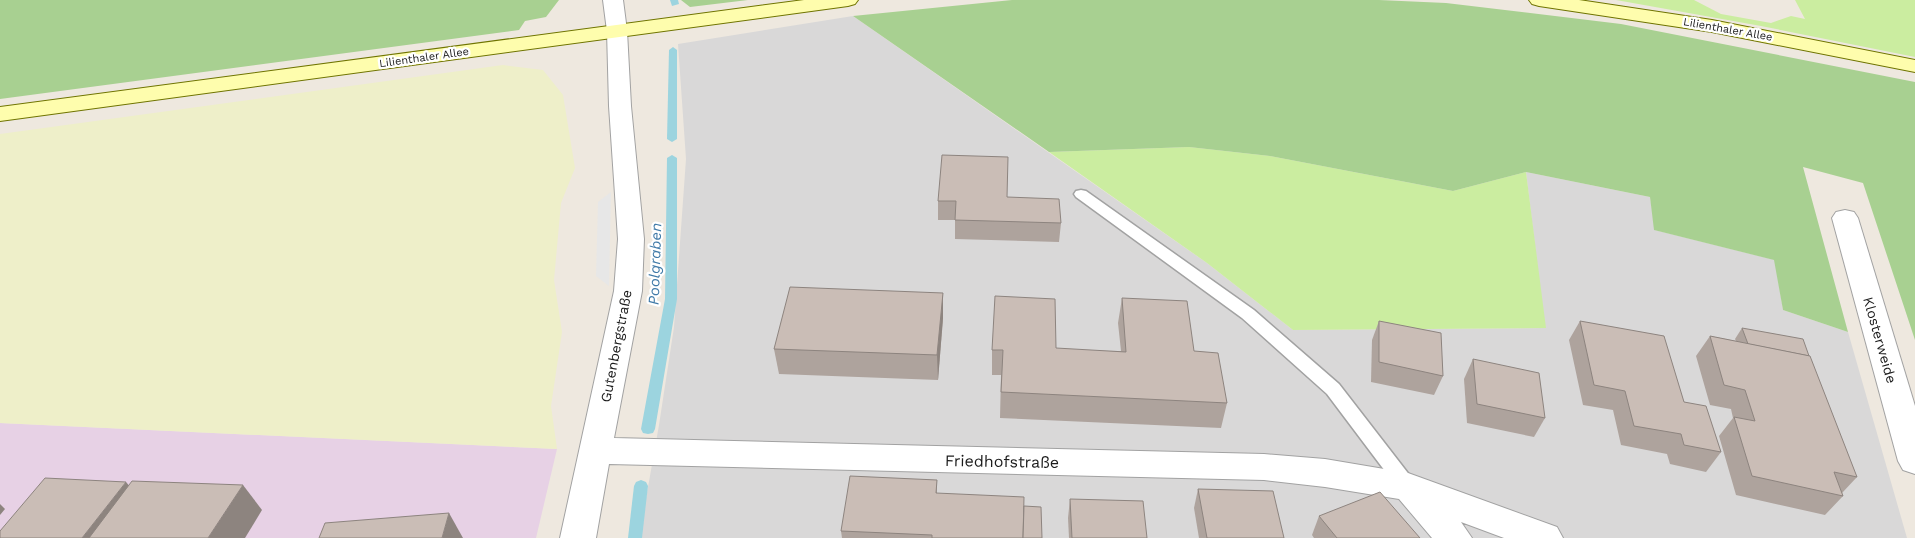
<svg xmlns="http://www.w3.org/2000/svg" width="1915" height="538" viewBox="0 0 1915 538" font-family="'Work Sans',sans-serif">
<style>
.residential{fill:#d9d8d8}
.industrial{fill:#e7d1e5}
.farmland{fill:#eeefc9}
.grass{fill:#cbeda0}
.forest{fill:#a8d091}
.parking{fill:#e7e7e7}
.lines{fill:none;stroke-linecap:round;stroke-linejoin:round}
.stream{fill:#9cd4df;fill-rule:evenodd}
.lane-casing{stroke:#a2a2a2;stroke-width:3}
.street-casing{stroke:#a2a2a2;stroke-width:2}
.secondary-casing{stroke:#6f7400;stroke-width:2}
.lane{fill:#fff;fill-rule:evenodd}
.street{fill:#fff;fill-rule:evenodd}
.secondary{fill:#fefdad;fill-rule:evenodd}
.wall{fill:#aea39d}
.shaded-wall{fill:#8d847f}
.building{fill:#cabdb6;stroke:#8d847f}
.labels{text-anchor:middle;stroke-width:4.5;stroke-linejoin:round;paint-order:stroke}
.far-street-label{font-size:11px;fill:#1b1b1b;stroke:#fff}
.street-label{font-size:14px;fill:#1b1b1b;stroke:#fff}
.water-label{font-size:15px;font-style:italic;fill:#407aa8;stroke:#fff}
.near-street-label{font-size:16px;fill:#1b1b1b;stroke:#fff}
</style>
<rect width="100%" height="100%" fill="#eee8df"/>
<polygon class="residential" points="853,16 1207,263 1293,330 1545,328 1526,172 1650,197 1655,230 1775,260 1783,310 1848,332 1907,538 639,538 659,425 674,327 686,159 678,44"/>
<polygon class="industrial" points="0,423 557,449 536,538 0,538"/>
<polygon class="farmland" points="503,65 543,70 563,95 575,168 561,203 554,280 562,332 551,406 557,449 0,423 0,134"/>
<g class="grass">
<polygon points="1616,0 1694,0 1721,14 1771,23 1791,16 1805,19 1795,0 1915,0 1915,57 1761,26"/>
<polygon points="1189,147 1270,156 1453,191 1526,172 1546,328 1293,330 1207,263 1049,152"/>
</g>
<g class="forest">
<polygon points="0,0 559,0 546,17 525,21 519,30 0,99"/>
<polygon points="681,0 748,0 690,7"/>
<polygon points="1012,0 1379,0 1446,3 1621,24 1915,82 1915,340 1863,183 1803,167 1848,332 1783,310 1774,260 1654,230 1650,197 1526,172 1453,191 1270,156 1189,147 1049,152 853,16"/>
</g>
<polygon class="parking" points="611,192 609,286 596,276 598,202"/>
<g class="lines">
<g class="stream">
<polygon points="670,0 678,0 679,4 672,6"/>
<polygon points="673,47 677,50 677,139 672,142 667,139 669,50"/>
<polygon points="672,155 677,158 677,299 655,429 653,433 648,434 643,433 641,429 665,299 667,158"/>
<polygon points="641,480 646,482 648,486 642,538 628,538 634,486 636,482"/>
</g>
<defs>
<polygon id="lane" points="1081,190 1086,191 1254,310 1339,384 1414,481 1416,486 1414,491 1407,494 1400,491 1327,394 1242,318 1076,197 1074,194 1076,191"/>
<g id="street">
<polygon points="603,0 623,0 627,31 631,106 644,239 642,291 614,438 1264,454 1325,459 1408,473 1557,527 1563,538 1504,538 1461,522 1472,538 1432,538 1399,499 1325,487 1264,480 609,464 596,538 560,538 614,291 618,239 609,106 607,31"/>
<polygon points="1845,210 1854,212 1858,218 1915,406 1915,474 1903,470 1898,461 1832,218 1836,212"/>
</g>
<g id="secondary">
<polygon points="804,0 858,0 855,4 848,6 0,121 0,107"/>
<polygon points="1529,0 1579,0 1712,20 1915,60 1915,72 1712,32 1539,6 1532,4"/>
</g>
</defs>
<use href="#lane" class="lane-casing"/>
<use href="#street" class="street-casing"/>
<use href="#secondary" class="secondary-casing"/>
<use href="#lane" class="lane"/>
<use href="#street" class="street"/>
<use href="#secondary" class="secondary"/>
</g>
<g class="wall">
<polygon points="1007,197 1061,223 1059,242 955,239 955,220 938,220 938,201"/>
<polygon points="943,293 943,318 938,380 779,374 774,349"/>
<polygon points="1122,298 1194,351 1227,403 1221,428 1000,418 1001,375 992,375 992,350 1121,351 1118,323"/>
<polygon points="1379,321 1443,376 1434,395 1371,382 1372,340"/>
<polygon points="1580,321 1684,402 1721,452 1706,472 1670,464 1667,454 1621,445 1613,410 1583,405 1569,340"/>
<polygon points="1742,328 1857,477 1842,493 1843,496 1825,515 1736,495 1719,436 1733,418 1731,409 1710,405 1696,356 1710,336 1736,341 1735,339"/>
<polygon points="1473,359 1545,418 1534,437 1467,423 1464,379"/>
<polygon points="937,480 937,494 1024,506 1042,538 842,538 841,531"/>
<polygon points="1198,489 1284,538 1199,538 1194,508"/>
<polygon points="1070,499 1147,538 1069,538 1068,518"/>
<polygon points="1319,516 1420,538 1314,538 1312,535"/>
</g>
<g class="shaded-wall">
<polygon points="943,293 943,318 938,380 937,355"/>
<polygon points="126,482 147,507 124,538 82,538"/>
<polygon points="243,485 262,510 245,538 208,538"/>
<polygon points="0,504 5,509 0,515"/>
<polygon points="449,513 463,538 442,538"/>
</g>
<g class="building">
<polygon points="942,155 1008,157 1007,197 1059,199 1061,223 955,220 956,201 938,201"/>
<polygon points="790,287 943,293 937,355 774,349"/>
<polygon points="995,296 1055,299 1056,348 1126,352 1122,298 1187,301 1194,351 1218,353 1227,403 1001,392 1003,350 992,350"/>
<polygon points="1379,321 1441,333 1443,376 1379,362"/>
<polygon points="1580,321 1664,336 1684,402 1706,406 1721,452 1684,445 1681,434 1634,426 1625,391 1594,385"/>
<polygon points="1742,328 1803,339 1809,356 1748,344"/>
<polygon points="1710,336 1810,356 1857,477 1834,472 1843,496 1752,476 1734,417 1755,421 1745,390 1724,385"/>
<polygon points="1473,359 1539,373 1545,418 1477,404"/>
<polygon points="850,476 937,480 936,493 1024,497 1023,538 932,538 932,535 841,531"/>
<polygon points="45,478 126,482 82,538 0,538 0,531"/>
<polygon points="132,481 243,485 208,538 89,538"/>
<polygon points="1198,489 1273,491 1284,538 1207,538"/>
<polygon points="1380,492 1420,538 1337,538 1319,516"/>
<polygon points="1070,499 1143,501 1147,538 1072,538"/>
<polygon points="1024,506 1041,507 1042,538 1023,538"/>
<polygon points="449,513 442,538 319,538 325,523"/>
</g>
<g class="labels">
<g class="far-street-label">
<text transform="translate(1728 29) rotate(10)" y="4">Lilienthaler Allee</text>
<text transform="translate(424 57) rotate(-8)" y="4">Lilienthaler Allee</text>
</g>
<g class="street-label">
<text transform="translate(1880 340) rotate(74)" y="5">Klosterweide</text>
<text transform="translate(616 346) rotate(-79)" y="5">Gutenbergstraße</text>
</g>
<g class="water-label">
<text transform="translate(655 264) rotate(-88)" y="5">Poolgraben</text>
</g>
<g class="near-street-label">
<text transform="translate(1002 461) rotate(1)" y="6">Friedhofstraße</text>
</g>
</g>
</svg>
